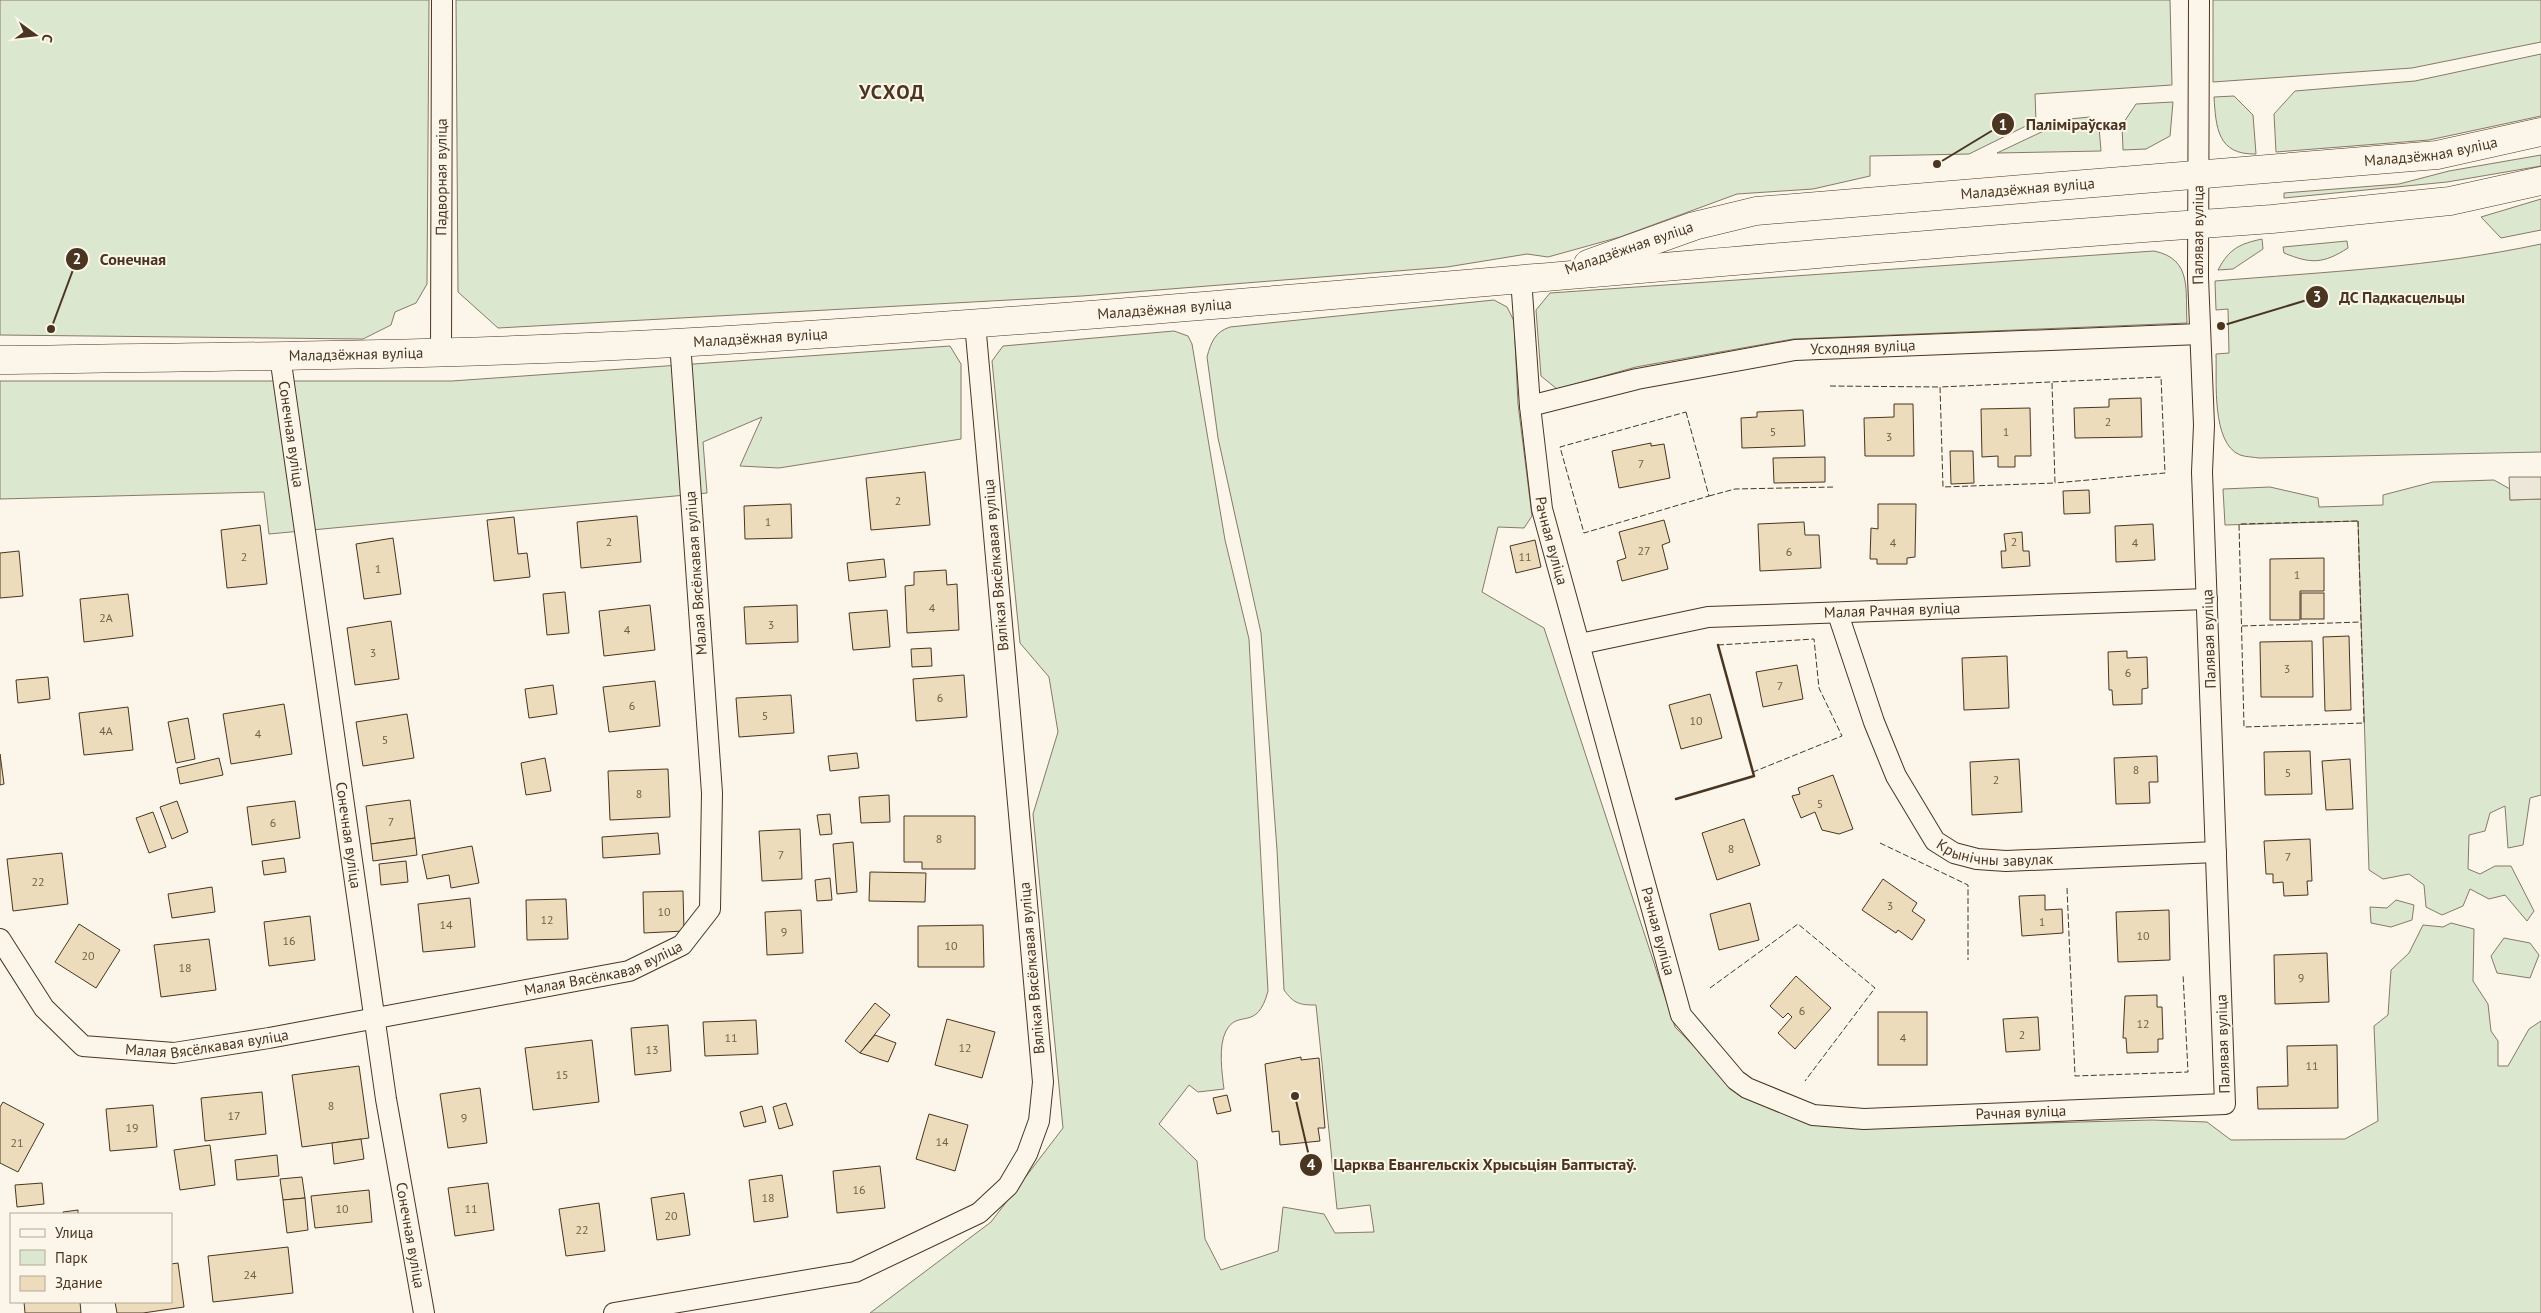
<svg xmlns="http://www.w3.org/2000/svg" width="2541" height="1313" viewBox="0 0 2541 1313" font-family="'PT Sans',sans-serif">
<style>
.green{fill:#dce7d0;stroke:#887966}
.parking{fill:#ede7d9;stroke:#887966}
.building{fill:#ecdcbc;stroke:#4a3520}
.lines{fill:none;stroke-linecap:round;stroke-linejoin:round}
.street-casing{stroke:#4a3520;stroke-width:22}
.secondary-casing{stroke:#4a3520;stroke-width:29}
.street{stroke:#fbf6e9;stroke-width:20}
.secondary{stroke:#fbf6e9;stroke-width:28}
.fence{stroke:#4a3520;stroke-width:1;stroke-dasharray:6 2.5;stroke-linecap:butt}
.wall{stroke:#4a3520;stroke-width:2.5}
.labels{text-anchor:middle;stroke-width:4;stroke-linejoin:round;paint-order:stroke}
.number-label{font-size:12px;fill:#725f47}
.street-label{font-size:15px;fill:#4a3520;stroke:#fbf6e9}
.district-label{font-size:20px;font-weight:bold;letter-spacing:1px;fill:#4a3520;stroke:#fbf6e9}
.leader{fill:none;stroke:#4a3520;stroke-width:2}
.callout-dot{fill:#4a3520;stroke:#fbf6e9;stroke-width:2}
.mark-label{font-size:15px;text-anchor:middle;font-weight:bold;fill:#fff}
.callout-label{font-size:16px;text-anchor:middle;font-weight:bold;fill:#4a3520;stroke:#fbf6e9;stroke-width:4;stroke-linejoin:round;paint-order:stroke}
</style>
<rect width="100%" height="100%" fill="#fbf6e9"/>
<g class="green">
<polygon points="0,0 429,0 427,284 416,303 395,312 391,325 363,339 0,335"/>
<polygon points="456,0 2170,0 2172,85 2035,94 2036,121 1969,154 1870,156 1870,176 1813,189 1737,194 1620,237 1548,257 1527,254 1447,267 1082,296 498,328 458,292"/>
<polygon points="2213,0 2541,0 2541,42 2412,68 2213,82"/>
<polygon points="2541,54 2541,116 2429,140 2276,152 2274,114 2295,91 2415,81"/>
<path d="M2234 96 2253 115 2256 154C2217 155 2216 127 2214 97Z"/>
<polygon points="2173,102 2170,136 2146,149 2123,150 2122,125 2136,104"/>
<polygon points="2090,117 2099,127 2101,151 1997,153 2069,119"/>
<polygon points="2541,155 2541,166 2447,182 2284,198 2284,193 2399,184 2449,171"/>
<polygon points="2541,199 2541,230 2501,238 2481,217"/>
<path d="M2262 239 2263 249 2233 269 2218 270C2229 249 2239 244 2262 239Z"/>
<path d="M2347 241 2348 248C2323 264 2311 264 2284 253L2283 247Z"/>
<path d="M2541 244V452L2259 458C2253 457 2246 457 2240 455 2211 443 2217 380 2216 354L2229 353 2228 309 2216 310 2215 281C2324 272 2434 267 2541 244Z"/>
<path d="M2154 251C2193 259 2185 291 2187 323L1793 339 1636 367 1557 389 1541 376 1536 310 1550 293Z"/>
<path d="M1494 300 1507 307 1514 321 1518 404 1532 516 1524 528 1498 527 1482 592 1544 628 1675 1027 1739 1092 1864 1128 2152 1120 2207 1122 2231 1140 2345 1139 2378 1121 2374 1026 2388 1015 2391 970 2409 953 2423 925 2443 927 2451 923 2474 929 2473 981 2488 1004 2491 1031 2498 1041V1066H2508L2529 1029 2541 1021V1313H870L991 1222 1063 1128 1033 814 1058 732 1049 677 1020 643 992 361 1003 346 1174 331 1188 336 1192 344 1225 540 1249 639 1268 991C1257 1033 1238 1008 1226 1031 1218 1046 1222 1073 1224 1089L1198 1092 1189 1085 1159 1124 1197 1161 1205 1239 1221 1270 1278 1251 1283 1207 1324 1214 1335 1233 1374 1232 1370 1205 1337 1209 1316 1005C1300 1005 1294 1004 1284 990L1277 850 1261 633 1218 438 1207 357C1211 342 1215 332 1230 327Z"/>
<polygon points="950,346 961,364 961,439 779,468 740,466 762,417 703,442 707,493 269,534 264,492 0,499 0,381 452,381"/>
<polygon points="2494,480 2510,489 2510,500 2541,499 2541,795 2530,798 2523,845 2508,848 2505,806 2490,813 2485,831 2469,835 2468,869 2480,874 2495,866 2511,866 2534,911 2527,921 2505,895 2489,899 2470,889 2463,906 2442,915 2426,907 2424,885 2409,874 2383,879 2369,870 2358,521 2225,525 2223,489 2270,487 2318,498 2319,507 2383,505 2383,495 2433,482"/>
<polygon points="2396,900 2414,905 2412,920 2391,927 2371,923 2370,907 2387,908"/>
<polygon points="2504,938 2530,943 2539,955 2530,978 2497,973 2491,956"/>
</g>
<polygon class="parking" points="2509,477 2541,477 2541,499 2510,500"/>
<g class="building">
<polygon points="2141,398 2142,437 2075,438 2074,408 2109,407 2109,399"/>
<polygon points="1894,404 1913,404 1914,456 1865,456 1864,418 1894,417"/>
<polygon points="2030,408 2031,456 2015,456 2015,467 1998,467 1998,456 1982,457 1981,409"/>
<polygon points="1803,410 1805,446 1742,448 1741,418 1757,417 1757,412"/>
<polygon points="1651,443 1651,446 1664,444 1670,478 1619,488 1612,451"/>
<polygon points="1950,451 1973,451 1974,483 1951,484"/>
<polygon points="1825,457 1825,482 1774,483 1773,458"/>
<polygon points="925,472 930,525 871,530 866,478"/>
<polygon points="2089,490 2090,513 2064,514 2063,491"/>
<polygon points="791,504 792,538 745,539 744,506"/>
<polygon points="1878,504 1916,504 1915,557 1907,558 1907,564 1877,564 1877,559 1870,559 1871,528 1878,529"/>
<polygon points="637,516 641,562 581,568 577,522"/>
<polygon points="514,517 518,554 527,553 530,577 494,581 487,520"/>
<polygon points="1664,520 1670,542 1662,545 1668,569 1622,581 1617,561 1626,558 1619,532"/>
<polygon points="1804,522 1805,535 1819,535 1821,568 1760,571 1758,524"/>
<polygon points="2153,524 2155,560 2116,562 2115,526"/>
<polygon points="260,525 267,584 227,588 221,530"/>
<polygon points="2022,532 2023,551 2029,551 2030,566 2002,568 2001,551 2006,551 2004,534"/>
<polygon points="393,538 401,594 364,599 356,544"/>
<polygon points="1535,540 1541,567 1516,573 1510,546"/>
<polygon points="19,551 23,596 0,598 0,553"/>
<polygon points="2324,558 2324,591 2300,591 2300,620 2270,620 2270,559"/>
<polygon points="884,559 886,577 849,581 847,563"/>
<polygon points="946,570 947,585 957,584 959,630 907,633 905,586 914,585 914,572"/>
<polygon points="565,592 569,633 547,635 543,594"/>
<rect x="2301" y="593" width="23" height="26"/>
<polygon points="128,594 133,636 84,642 80,599"/>
<polygon points="650,605 655,650 604,656 599,611"/>
<polygon points="797,605 798,642 746,644 744,607"/>
<polygon points="887,610 890,647 853,650 849,613"/>
<polygon points="391,621 399,679 355,685 347,628"/>
<polygon points="2349,636 2351,710 2325,711 2323,637"/>
<polygon points="2312,641 2313,697 2261,697 2260,642"/>
<polygon points="931,648 932,666 912,667 911,649"/>
<polygon points="2127,651 2127,658 2147,657 2148,688 2142,689 2142,704 2113,705 2112,690 2109,690 2108,652"/>
<polygon points="2007,656 2009,708 1964,710 1962,658"/>
<polygon points="1797,665 1803,699 1763,707 1756,672"/>
<polygon points="964,675 967,717 916,721 913,679"/>
<polygon points="48,677 50,699 18,703 16,680"/>
<polygon points="655,681 660,726 609,732 603,687"/>
<polygon points="553,685 557,714 529,718 525,689"/>
<polygon points="1710,694 1722,738 1681,749 1669,705"/>
<polygon points="791,695 794,733 739,737 736,698"/>
<polygon points="284,704 292,754 231,764 223,714"/>
<polygon points="128,707 133,750 84,755 79,713"/>
<polygon points="407,714 414,758 363,766 356,722"/>
<polygon points="188,718 195,759 176,763 168,722"/>
<polygon points="2310,751 2312,794 2265,795 2264,752"/>
<polygon points="857,753 859,768 830,771 828,756"/>
<polygon points="0,754 4,784 0,785"/>
<polygon points="2157,756 2158,782 2149,782 2150,803 2116,804 2114,758"/>
<polygon points="219,758 223,775 180,784 177,768"/>
<polygon points="545,758 551,791 526,795 521,763"/>
<polygon points="2019,759 2022,812 1972,815 1970,762"/>
<polygon points="2350,759 2353,809 2326,810 2322,761"/>
<polygon points="668,769 670,817 610,820 608,771"/>
<polygon points="1833,775 1853,829 1839,834 1822,830 1815,812 1801,818 1792,796 1800,794 1798,788"/>
<polygon points="889,795 890,822 861,823 859,797"/>
<polygon points="410,800 415,838 371,844 366,806"/>
<polygon points="177,801 188,832 172,839 160,807"/>
<polygon points="295,801 300,838 252,845 247,807"/>
<polygon points="153,812 166,847 149,853 136,818"/>
<polygon points="830,814 832,834 820,835 817,815"/>
<polygon points="904,816 975,816 975,869 922,869 922,862 904,862"/>
<polygon points="1744,819 1760,865 1717,880 1702,833"/>
<polygon points="800,829 802,879 762,881 759,831"/>
<polygon points="658,833 660,854 603,858 602,837"/>
<polygon points="415,838 417,855 373,861 371,844"/>
<polygon points="2310,839 2312,881 2307,881 2308,895 2284,896 2283,882 2273,883 2273,874 2266,874 2264,841"/>
<polygon points="853,842 857,892 837,894 833,844"/>
<polygon points="472,846 479,883 451,888 449,875 427,879 422,855"/>
<polygon points="62,853 68,904 13,911 7,859"/>
<polygon points="284,858 286,872 264,875 262,861"/>
<polygon points="406,861 408,882 381,885 379,864"/>
<polygon points="870,872 926,873 925,902 869,901"/>
<polygon points="830,878 832,900 817,901 815,880"/>
<polygon points="1883,879 1917,903 1912,911 1925,920 1912,940 1898,930 1896,933 1862,910"/>
<polygon points="212,887 215,912 172,918 168,894"/>
<polygon points="683,891 684,931 644,933 643,892"/>
<polygon points="2045,895 2045,910 2062,909 2063,933 2022,936 2019,896"/>
<polygon points="470,898 475,947 423,952 418,904"/>
<polygon points="566,899 568,939 527,940 526,900"/>
<polygon points="1750,903 1759,940 1719,950 1710,914"/>
<polygon points="801,910 803,953 767,955 765,912"/>
<polygon points="2169,910 2170,960 2118,962 2116,912"/>
<polygon points="310,916 315,960 269,966 264,922"/>
<polygon points="79,924 120,950 96,988 55,962"/>
<polygon points="983,925 984,967 918,967 918,926"/>
<polygon points="209,939 216,990 161,997 154,945"/>
<polygon points="2327,953 2329,1002 2275,1004 2274,955"/>
<polygon points="1796,976 1831,1008 1795,1049 1778,1033 1792,1017 1788,1013 1783,1018 1770,1006"/>
<polygon points="2157,995 2157,1007 2162,1007 2163,1039 2158,1039 2158,1052 2127,1053 2126,1038 2123,1038 2125,996"/>
<polygon points="875,1003 890,1015 860,1053 845,1041"/>
<rect x="1878" y="1012" width="49" height="53"/>
<polygon points="2038,1017 2040,1050 2006,1052 2003,1019"/>
<polygon points="947,1019 995,1032 982,1078 935,1065"/>
<polygon points="756,1020 758,1054 705,1056 703,1022"/>
<polygon points="668,1025 671,1071 635,1075 631,1028"/>
<polygon points="875,1035 896,1043 888,1062 860,1053"/>
<polygon points="592,1040 599,1102 533,1110 525,1048"/>
<polygon points="2337,1045 2338,1108 2258,1109 2257,1087 2288,1086 2287,1046"/>
<polygon points="1301,1057 1301,1060 1319,1058 1325,1128 1318,1128 1320,1141 1280,1145 1279,1131 1272,1132 1265,1064"/>
<polygon points="359,1066 369,1138 302,1147 292,1075"/>
<polygon points="480,1088 487,1143 448,1148 440,1094"/>
<polygon points="262,1092 266,1134 205,1141 201,1098"/>
<polygon points="1227,1095 1231,1111 1217,1114 1213,1098"/>
<polygon points="3,1102 44,1124 18,1172 0,1163 0,1107"/>
<polygon points="786,1103 793,1125 779,1129 773,1107"/>
<polygon points="153,1105 157,1147 110,1151 106,1109"/>
<polygon points="762,1106 766,1122 744,1127 740,1112"/>
<polygon points="929,1114 968,1125 955,1171 916,1159"/>
<polygon points="361,1139 364,1159 334,1164 332,1143"/>
<polygon points="210,1145 215,1185 180,1190 174,1150"/>
<polygon points="277,1155 279,1176 237,1180 235,1160"/>
<polygon points="880,1166 885,1208 837,1213 833,1171"/>
<polygon points="782,1175 788,1217 754,1222 749,1180"/>
<polygon points="302,1177 305,1198 283,1200 280,1179"/>
<polygon points="42,1183 44,1204 17,1207 15,1185"/>
<polygon points="488,1183 494,1230 455,1236 448,1188"/>
<polygon points="369,1190 372,1222 315,1228 311,1196"/>
<polygon points="684,1193 690,1235 657,1240 651,1198"/>
<polygon points="305,1198 308,1230 287,1233 283,1200"/>
<polygon points="599,1203 605,1251 566,1256 559,1209"/>
<polygon points="78,1210 78,1214 63,1214 63,1212"/>
<polygon points="288,1247 293,1293 213,1302 208,1256"/>
<polygon points="178,1263 184,1307 143,1313 117,1313 115,1302 171,1302 171,1264"/>
<polygon points="24,1302 80,1302 81,1313 25,1313"/>
</g>
<g class="lines">
<defs>
<g id="street">
<path id="s1" d="M1521 278 1530 406 1542 509 1681 1015 1736 1080 1747 1088 1813 1115 1864 1119 2225 1104 2202 472 2204 425 2198 277 2199 0"/>
<path id="s2" d="M441 353 442 0"/>
<path id="s3" d="M280 356 386 1099 424 1313"/>
<path id="s4" d="M1530 406 1637 379 1795 350 2200 334"/>
<path id="s5" d="M1838 614 1874 722 1896 776 1935 841 1954 853 1977 859 2006 861 2216 852"/>
<path id="s6" d="M1580 644 1708 617 2207 599"/>
<path id="s7" d="M0 939 44 1008 83 1046 174 1053 269 1038 629 971 682 945 710 909 712 793 680 342"/>
<polyline points="614,1313 855,1272 979,1213 1008,1186 1027,1154 1039,1121 1043,1082 975,323"/>
</g>
<g id="secondary">
<path id="s8" d="M1588 264 1694 226 1756 211 2437 155 2541 132"/>
<path id="s9" d="M0 360C225 357 450 355 675 343 1208 313 1739 255 2272 219L2450 201 2541 181"/>
</g>
</defs>
<use href="#street" class="street-casing"/>
<use href="#secondary" class="secondary-casing"/>
<use href="#street" class="street"/>
<use href="#secondary" class="secondary"/>
<g class="fence">
<polyline points="2052,383 2055,483 1943,487 1940,387 2161,377 2165,473 2055,483"/>
<polyline points="1830,386 1940,387"/>
<polygon points="1686,412 1709,496 1584,533 1560,447"/>
<polyline points="1709,496 1735,489 1835,487"/>
<polygon points="2358,521 2364,723 2244,727 2239,524"/>
<polyline points="2242,626 2361,622"/>
<polyline points="1718,645 1814,639 1819,688 1842,736 1753,772"/>
<polyline points="1880,843 1968,885 1968,960"/>
<polyline points="2067,888 2075,1076 2188,1072 2183,974"/>
<polyline points="1710,988 1798,924 1875,988 1805,1081"/>
</g>
<polyline class="wall" points="1676,799 1754,776 1718,645"/>
</g>
<g class="labels">
<g class="number-label">
<text x="2108" y="426">2</text>
<text x="1773" y="436">5</text>
<text x="2006" y="436">1</text>
<text x="1889" y="441">3</text>
<text x="1641" y="468">7</text>
<text x="898" y="505">2</text>
<text x="768" y="526">1</text>
<text x="609" y="546">2</text>
<text x="2014" y="546">2</text>
<text x="1893" y="547">4</text>
<text x="2135" y="547">4</text>
<text x="1644" y="555">27</text>
<text x="1789" y="556">6</text>
<text x="244" y="561">2</text>
<text x="1525" y="561">11</text>
<text x="378" y="573">1</text>
<text x="2297" y="579">1</text>
<text x="932" y="612">4</text>
<text x="106" y="622">2А</text>
<text x="771" y="629">3</text>
<text x="627" y="634">4</text>
<text x="373" y="657">3</text>
<text x="2287" y="673">3</text>
<text x="2128" y="677">6</text>
<text x="1780" y="690">7</text>
<text x="940" y="702">6</text>
<text x="632" y="710">6</text>
<text x="765" y="720">5</text>
<text x="1696" y="725">10</text>
<text x="106" y="735">4А</text>
<text x="258" y="738">4</text>
<text x="385" y="744">5</text>
<text x="2136" y="774">8</text>
<text x="2288" y="777">5</text>
<text x="1996" y="784">2</text>
<text x="639" y="798">8</text>
<text x="1820" y="808">5</text>
<text x="391" y="826">7</text>
<text x="273" y="827">6</text>
<text x="939" y="843">8</text>
<text x="1731" y="853">8</text>
<text x="781" y="859">7</text>
<text x="2288" y="861">7</text>
<text x="38" y="886">22</text>
<text x="1890" y="910">3</text>
<text x="664" y="916">10</text>
<text x="547" y="924">12</text>
<text x="2042" y="926">1</text>
<text x="446" y="929">14</text>
<text x="784" y="936">9</text>
<text x="2143" y="940">10</text>
<text x="289" y="945">16</text>
<text x="951" y="950">10</text>
<text x="88" y="960">20</text>
<text x="185" y="972">18</text>
<text x="2301" y="982">9</text>
<text x="1802" y="1015">6</text>
<text x="2143" y="1028">12</text>
<text x="2022" y="1039">2</text>
<text x="731" y="1042">11</text>
<text x="1903" y="1042">4</text>
<text x="965" y="1052">12</text>
<text x="652" y="1054">13</text>
<text x="2312" y="1070">11</text>
<text x="562" y="1079">15</text>
<text x="331" y="1110">8</text>
<text x="234" y="1120">17</text>
<text x="464" y="1122">9</text>
<text x="132" y="1132">19</text>
<text x="942" y="1146">14</text>
<text x="17" y="1147">21</text>
<text x="859" y="1194">16</text>
<text x="768" y="1202">18</text>
<text x="342" y="1213">10</text>
<text x="471" y="1213">11</text>
<text x="671" y="1220">20</text>
<text x="582" y="1234">22</text>
<text x="250" y="1279">24</text>
</g>
<g class="street-label">
<text dy="5" stroke="none"><textPath href="#s8" startOffset="854">Маладзёжная вуліца</textPath></text>
<text dy="5" stroke="none"><textPath href="#s2" startOffset="176">Падворная вуліца</textPath></text>
<text dy="5" stroke="none"><textPath href="#s8" startOffset="449">Маладзёжная вуліца</textPath></text>
<text dy="5" stroke="none"><textPath href="#s1" startOffset="2209">Палявая вуліца</textPath></text>
<text transform="translate(1629 248) rotate(-19)" y="5">Маладзёжная вуліца</text>
<text dy="5" stroke="none"><textPath href="#s9" startOffset="1166">Маладзёжная вуліца</textPath></text>
<text dy="5" stroke="none"><textPath href="#s9" startOffset="761">Маладзёжная вуліца</textPath></text>
<text dy="5" stroke="none"><textPath href="#s4" startOffset="339">Усходняя вуліца</textPath></text>
<text dy="5" stroke="none"><textPath href="#s9" startOffset="356">Маладзёжная вуліца</textPath></text>
<text dy="5" stroke="none"><textPath href="#s3" startOffset="79">Сонечная вуліца</textPath></text>
<text dy="5" stroke="none"><textPath href="#s1" startOffset="265">Рачная вуліца</textPath></text>
<text transform="translate(996 565) rotate(-95)" y="5">Вялікая Вясёлкавая вуліца</text>
<text transform="translate(696 573) rotate(-94)" y="5">Малая Вясёлкавая вуліца</text>
<text dy="5" stroke="none"><textPath href="#s6" startOffset="315">Малая Рачная вуліца</textPath></text>
<text transform="translate(2209 639) rotate(-92)" y="5">Палявая вуліца</text>
<text dy="5" stroke="none"><textPath href="#s3" startOffset="484">Сонечная вуліца</textPath></text>
<text dy="5" stroke="none"><textPath href="#s5" startOffset="311">Крынічны завулак</textPath></text>
<text dy="5" stroke="none"><textPath href="#s1" startOffset="670">Рачная вуліца</textPath></text>
<text dy="5" stroke="none"><textPath href="#s7" startOffset="666">Малая Вясёлкавая вуліца</textPath></text>
<text transform="translate(1032 968) rotate(-95)" y="5">Вялікая Вясёлкавая вуліца</text>
<text dy="5" stroke="none"><textPath href="#s7" startOffset="261">Малая Вясёлкавая вуліца</textPath></text>
<text transform="translate(2223 1044) rotate(-92)" y="5">Палявая вуліца</text>
<text dy="5" stroke="none"><textPath href="#s1" startOffset="1135">Рачная вуліца</textPath></text>
<text dy="5" stroke="none"><textPath href="#s3" startOffset="889">Сонечная вуліца</textPath></text>
</g>
<g class="district-label">
<text x="892" y="99">УСХОД</text>
</g>
</g>
<path class="leader" d="M1937 164L2003 124M51 329L77 259M2221 326L2317 297M1295 1096L1311 1165"/>
<g class="callout-dot">
<circle cx="1937" cy="164" r="5"/>
<circle cx="51" cy="329" r="5"/>
<circle cx="2221" cy="326" r="5"/>
<circle cx="1295" cy="1096" r="5"/>
<circle cx="2003" cy="124" r="12"/>
<circle cx="77" cy="259" r="12"/>
<circle cx="2317" cy="297" r="12"/>
<circle cx="1311" cy="1165" r="12"/>
</g>
<g class="mark-label">
<text x="2003" y="130">1</text>
<text x="77" y="264">2</text>
<text x="2317" y="302">3</text>
<text x="1311" y="1170">4</text>
</g>
<g class="callout-label">
<text x="2076" y="130">Паліміраўская</text>
<text x="133" y="265">Сонечная</text>
<text x="2402" y="303">ДС Падкасцельцы</text>
<text x="1485" y="1170">Царква Евангельскіх Хрысьціян Баптыстаў.</text>
</g>
<rect x="10" y="1213" width="162" height="90" fill="#fbf6e9" stroke="#b4a999"/>
<rect x="20" y="1229" width="25" height="8" fill="#fbf6e9" stroke="#b4a999"/>
<text x="55" y="1238" font-size="15" fill="#4a3520">Улица</text>
<rect x="20" y="1250" width="25" height="15" fill="#dce7d0" stroke="#b4a999"/>
<text x="55" y="1263" font-size="15" fill="#4a3520">Парк</text>
<rect x="20" y="1276" width="25" height="15" fill="#ecdcbc" stroke="#b4a999"/>
<text x="55" y="1288" font-size="15" fill="#4a3520">Здание</text>
<g transform="translate(35 35) rotate(105)" stroke="#fbf6e9" stroke-width="4" paint-order="stroke">
<path d="M0-4L9 19L0 12L-9 19Z" fill="#4a3520"/>
<text y="-8" font-size="14" font-weight="bold" text-anchor="middle" fill="#4a3520">С</text>
</g>
</svg>
